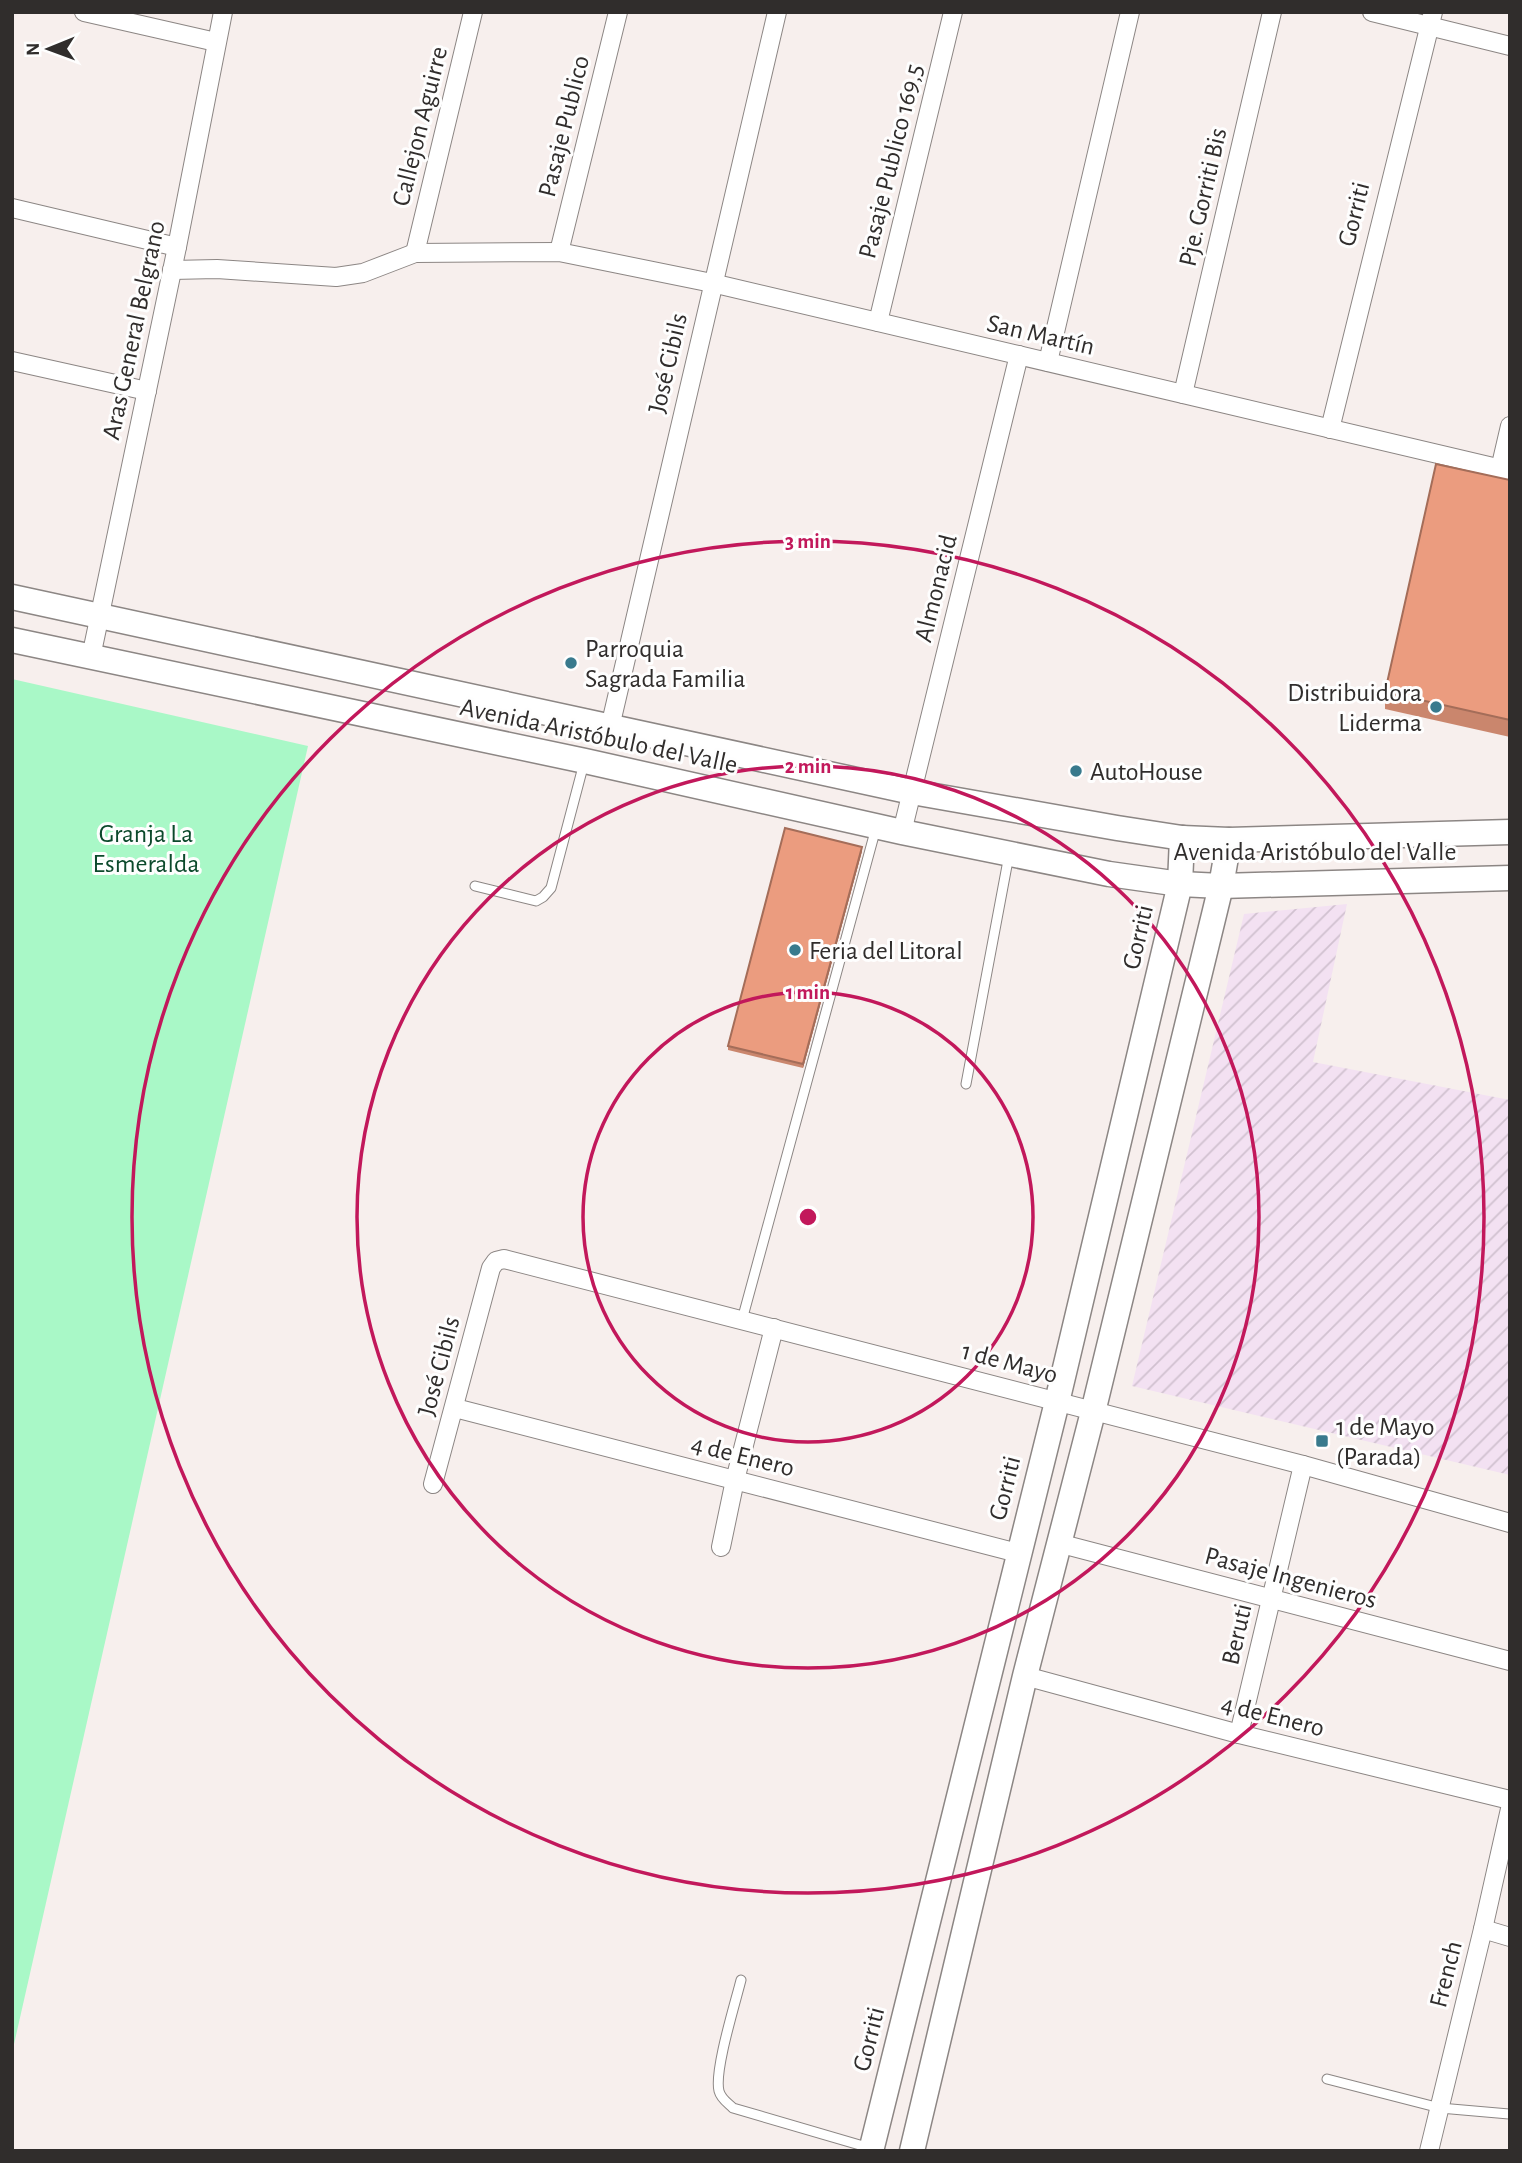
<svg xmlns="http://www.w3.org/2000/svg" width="1522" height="2163" viewBox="0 0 1522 2163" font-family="'Alegreya Sans',sans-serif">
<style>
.industrial{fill:url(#industrial-furrows)}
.park{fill:#a9f8c7}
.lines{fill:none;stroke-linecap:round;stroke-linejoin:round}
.lane-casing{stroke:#8c8684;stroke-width:11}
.street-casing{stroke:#8c8684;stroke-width:20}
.secondary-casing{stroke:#8c8684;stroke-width:27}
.lane{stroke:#fff;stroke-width:9}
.street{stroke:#fff;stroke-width:18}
.secondary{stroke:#fff;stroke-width:24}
.wall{fill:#ca866d}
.shaded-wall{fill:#a46d59}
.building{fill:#eb9c7f;stroke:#a46d59;stroke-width:2}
.ring{fill:none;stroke:#c2185b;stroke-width:3.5}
.poi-dot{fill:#397a8d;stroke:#fefefe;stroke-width:2.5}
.labels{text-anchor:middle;stroke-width:6;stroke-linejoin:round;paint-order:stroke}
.street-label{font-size:26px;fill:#302d2c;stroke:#fefefe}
.poi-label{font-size:26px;fill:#302d2c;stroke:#fefefe;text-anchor:start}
.park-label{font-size:26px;fill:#0b492b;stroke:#fefefe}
.centre{fill:#c2185b;stroke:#fefefe;stroke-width:3.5}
.ring-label{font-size:21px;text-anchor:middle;font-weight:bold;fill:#c2185b;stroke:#fefefe;stroke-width:6;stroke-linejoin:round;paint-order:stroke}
</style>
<defs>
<pattern id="industrial-furrows" width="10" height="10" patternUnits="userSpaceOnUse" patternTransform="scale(1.75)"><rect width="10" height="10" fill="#f3e1f2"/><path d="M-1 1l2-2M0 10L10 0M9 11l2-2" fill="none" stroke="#d1c1d0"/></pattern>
</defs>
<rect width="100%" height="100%" fill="#f7efed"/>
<polygon class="industrial" points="1347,904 1313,1062 1510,1100 1510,1475 1132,1386 1244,914"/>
<polygon class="park" points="12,679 308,746 12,2053"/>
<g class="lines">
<defs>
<g id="lane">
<polyline points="475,886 536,901 543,897 551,888 584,763"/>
<polyline points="966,1084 1009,855"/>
<polyline points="742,1320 876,828"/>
<path d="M741 1980C735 2004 714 2071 719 2091 721 2099 728 2103 733 2108L870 2148"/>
<polyline points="1327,2079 1440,2108 1509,2114"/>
</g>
<g id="street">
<polyline points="84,12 216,42"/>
<polyline points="1372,12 1510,46"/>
<polyline points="12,208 177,247"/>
<polyline points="559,252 618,12"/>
<polyline points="415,253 473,12"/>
<polyline points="172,270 217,269 336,277 363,273 415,253 559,252 712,283 1510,471"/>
<polyline points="878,322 953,12"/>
<polyline points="12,361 147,391"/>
<polyline points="1048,362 1130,12"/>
<polyline points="1183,394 1272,12"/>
<polyline points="1330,429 1433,12"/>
<polyline points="1500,469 1510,426"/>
<polyline points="91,657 177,247 223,12"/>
<polyline points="610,727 777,12"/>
<polyline points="902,832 1019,355"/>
<polyline points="455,1408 1018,1553"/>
<polyline points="433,1484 491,1268 496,1261 504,1259 1303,1465 1510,1523"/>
<polyline points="1058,1543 1510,1661"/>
<polyline points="721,1547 735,1480 774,1328"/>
<polyline points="1025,1676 1239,1734 1510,1800"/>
<polyline points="1239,1734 1303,1465"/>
<polyline points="1483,1929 1510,1937"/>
<polyline points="1429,2151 1483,1929 1510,1809"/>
</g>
<g id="secondary">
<polyline points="12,597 912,792 1117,828 1182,838 1229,840 1510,832"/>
<polyline points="12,640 585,761 902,832 1109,874 1180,884 1221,886 1510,878"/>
<polyline points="871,2151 1057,1402 1180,884 1182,838"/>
<polyline points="912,2151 1025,1676 1093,1412 1221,886 1229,840"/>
</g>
</defs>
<use href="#lane" class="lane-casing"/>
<use href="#street" class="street-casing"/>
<use href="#secondary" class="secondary-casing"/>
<use href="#lane" class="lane"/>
<use href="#street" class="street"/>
<use href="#secondary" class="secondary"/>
</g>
<g class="wall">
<polygon points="1510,480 1510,737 1385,709 1385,692"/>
<polygon points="862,851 803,1068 728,1050 728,1046"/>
</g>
<polygon class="shaded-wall" points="862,847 862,851 803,1068 803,1064"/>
<g class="building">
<polygon points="1436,464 1510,480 1510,720 1385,692"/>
<polygon points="785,828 862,847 803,1064 728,1046"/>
</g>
<g class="ring">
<circle cx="808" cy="1217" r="225"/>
<circle cx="808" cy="1217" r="451"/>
<circle cx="808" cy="1217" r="676"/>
</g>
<g class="poi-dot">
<circle cx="571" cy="663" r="7"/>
<circle cx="1436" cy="707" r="7"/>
<circle cx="1076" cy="771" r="7"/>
<circle cx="795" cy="950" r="7"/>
<rect x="1315" y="1434" width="14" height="14" rx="3.5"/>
</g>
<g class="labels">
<g class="street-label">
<text transform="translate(419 126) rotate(-76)" y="9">Callejon Aguirre</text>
<text transform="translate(563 126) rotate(-76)" y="9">Pasaje Publico</text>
<text transform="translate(890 161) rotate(-76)" y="9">Pasaje Publico 169,5</text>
<text transform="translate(1202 197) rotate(-77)" y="9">Pje. Gorriti Bis</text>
<text transform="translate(1353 214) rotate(-76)" y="9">Gorriti</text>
<text transform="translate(133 330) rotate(-78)" y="9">Aras General Belgrano</text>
<text transform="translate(1041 334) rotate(13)" y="9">San Martín</text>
<text transform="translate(667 363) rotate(-77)" y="9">José Cibils</text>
<text transform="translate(935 588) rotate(-76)" y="9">Almonacid</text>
<text transform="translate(599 735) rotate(12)" y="9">Avenida Aristóbulo del Valle</text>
<text x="1315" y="860">Avenida Aristóbulo del Valle</text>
<text transform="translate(1137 937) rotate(-77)" y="9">Gorriti</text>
<text transform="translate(1010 1362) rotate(15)" y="9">1 de Mayo</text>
<text transform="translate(438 1366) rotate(-75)" y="9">José Cibils</text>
<text transform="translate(743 1455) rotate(14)" y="9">4 de Enero</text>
<text transform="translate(1004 1488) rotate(-76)" y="9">Gorriti</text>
<text transform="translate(1291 1577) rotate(15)" y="9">Pasaje Ingenieros</text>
<text transform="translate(1236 1634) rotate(-77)" y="9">Beruti</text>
<text transform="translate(1273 1715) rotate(14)" y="9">4 de Enero</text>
<text transform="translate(1445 1974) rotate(-76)" y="9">French</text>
<text transform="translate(868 2039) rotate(-76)" y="9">Gorriti</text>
</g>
<g class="poi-label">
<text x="585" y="657">Parroquia<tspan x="585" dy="30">Sagrada Familia</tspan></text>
<text x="1422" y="701" text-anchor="end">Distribuidora<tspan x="1422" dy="30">Liderma</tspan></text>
<text x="1090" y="780">AutoHouse</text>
<text x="809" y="959">Feria del Litoral</text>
<text x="1336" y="1435">1 de Mayo<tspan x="1336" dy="30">(Parada)</tspan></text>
</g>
<g class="park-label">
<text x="146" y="842">Granja La<tspan x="146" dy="30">Esmeralda</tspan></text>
</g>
</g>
<circle cx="808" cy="1217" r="10" class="centre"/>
<g class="ring-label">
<text x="808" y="548">3 min</text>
<text x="808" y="773">2 min</text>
<text x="808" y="999">1 min</text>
</g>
<rect width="1522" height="2163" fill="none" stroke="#302d2c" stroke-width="28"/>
<g transform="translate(49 49) rotate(269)" stroke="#fefefe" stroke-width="5" paint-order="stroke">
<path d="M0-5L12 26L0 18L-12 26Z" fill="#302d2c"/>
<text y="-10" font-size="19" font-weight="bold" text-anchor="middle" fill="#302d2c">N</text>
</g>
</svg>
